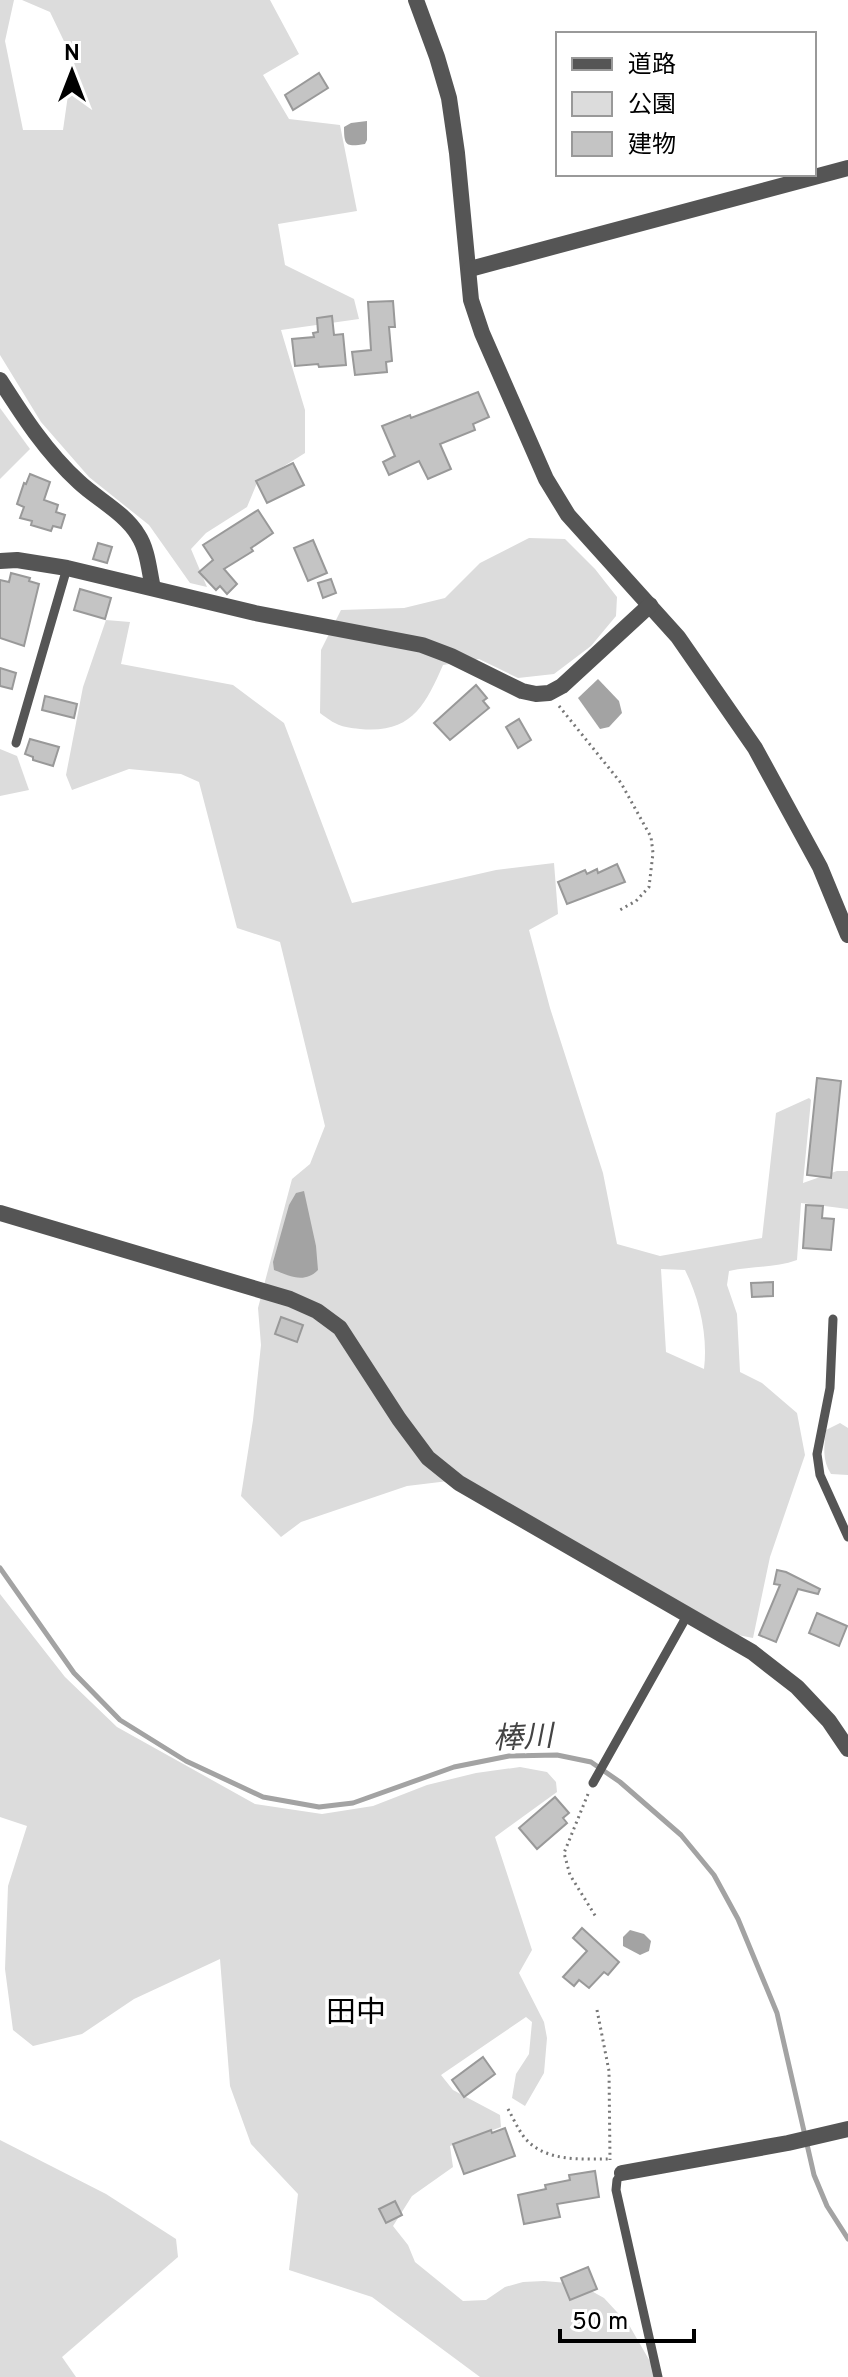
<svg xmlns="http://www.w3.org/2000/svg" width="848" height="2377" viewBox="0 0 848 2377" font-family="Overpass,'Noto Sans JP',sans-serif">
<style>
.green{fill:#dcdcdc;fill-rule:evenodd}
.water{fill:#a3a3a3}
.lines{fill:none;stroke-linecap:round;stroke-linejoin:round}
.stream{stroke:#a3a3a3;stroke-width:5}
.building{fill:#c4c4c4;stroke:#999;stroke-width:2}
.path{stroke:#777;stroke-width:3;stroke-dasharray:2 4;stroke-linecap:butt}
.service{stroke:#555;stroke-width:9}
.minor{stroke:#555;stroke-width:16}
.tertiary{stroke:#555;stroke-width:16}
.labels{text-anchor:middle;stroke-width:7;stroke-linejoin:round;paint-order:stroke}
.water-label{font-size:30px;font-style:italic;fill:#444;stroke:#fff}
.neighbourhood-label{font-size:30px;fill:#000;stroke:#fff}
</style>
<rect width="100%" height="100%" fill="#fff"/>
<g class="green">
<polygon points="0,0 14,0 5,41 23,130 63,130 73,60 50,12 22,0 270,0 299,54 263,75 289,119 340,125 357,211 278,224 285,265 354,299 359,319 281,330 305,410 305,453 257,483 247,507 206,533 191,549 207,587 190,583 149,525 89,477 41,422 0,355"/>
<polygon points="0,408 30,449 0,479"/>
<path d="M529 538 565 539 595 569 617 597 616 616 591 646 554 674 518 678 479 659 443 665C425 706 411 734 360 729 340 727 336 725 320 713L321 650 341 610 404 608 445 598 480 563Z"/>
<path d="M106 620 130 622 121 664 233 685 284 723 352 903 496 870 554 863 558 914 529 930 550 1008 603 1173 617 1244 660 1256 762 1238 776 1113 809 1098 811 1100 803 1183 837 1171H848V1209L801 1203 797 1260C775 1268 752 1266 729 1271L727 1285 737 1314 740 1372 762 1383 797 1413 805 1455 770 1557 753 1638 738 1635 465 1479 407 1486 301 1522 281 1537 241 1496 253 1420 261 1345 258 1308 292 1179 310 1164 325 1126 280 942 237 928 199 782 181 774 129 769 72 790 66 775 83 687ZM661 1269 685 1270C700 1300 708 1337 704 1369L666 1352Z"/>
<polygon points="0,749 17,756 29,790 0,796"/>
<path d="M840 1423 848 1428V1475L831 1474C822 1460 824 1446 826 1430Z"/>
<polygon points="0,1594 65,1677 117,1727 255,1804 322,1814 373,1806 427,1785 476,1773 520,1767 547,1772 556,1782 557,1792 495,1837 532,1950 519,1973 544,2022 547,2038 544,2073 525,2106 512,2098 516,2074 529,2054 532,2022 526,2017 441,2075 453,2090 500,2115 501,2127 450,2146 453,2167 412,2196 393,2226 408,2245 415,2262 463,2301 486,2300 505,2287 523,2282 544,2281 579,2284 604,2298 629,2325 659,2377 480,2377 372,2297 289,2270 298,2194 251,2144 230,2086 220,1959 134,1999 82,2034 33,2046 13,2030 5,1969 8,1886 27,1826 0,1817"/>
<polygon points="0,2140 106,2194 176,2239 178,2257 62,2357 76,2377 0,2377"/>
</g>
<g class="water">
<path d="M367 121V140L365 144C346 147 344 146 344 127L351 123Z"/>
<polygon points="598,679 619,701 622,713 609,727 600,729 578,698"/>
<path d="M304 1191 316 1246 318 1270C304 1284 290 1276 274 1270L273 1262 289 1205 296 1193Z"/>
<polygon points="630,1930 644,1934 651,1941 649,1951 640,1955 623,1946 623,1937"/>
</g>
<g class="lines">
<polyline class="stream" points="0,1568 74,1673 120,1720 186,1761 263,1797 319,1807 353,1803 454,1767 509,1756 557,1755 591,1762 620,1782 681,1835 714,1875 738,1919 777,2013 814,2175 827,2206 848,2239"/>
</g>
<g class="building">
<polygon points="319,73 328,88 293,110 285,95"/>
<polygon points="393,301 395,327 389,327 392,361 386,362 387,372 355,375 352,352 371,350 368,302"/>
<polygon points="332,316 334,335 343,334 346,365 319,367 318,364 295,366 292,339 314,337 313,333 318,332 317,318"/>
<polygon points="478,392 489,417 473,424 475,430 440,444 451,469 428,479 419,461 389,475 383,462 395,456 382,426 410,415 411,418 432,410"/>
<polygon points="293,463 304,485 267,503 256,481"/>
<polygon points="30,474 50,482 44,500 58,505 56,512 65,515 61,528 53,526 51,531 31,525 32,521 20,518 24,507 17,504 24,483 26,484"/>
<polygon points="258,510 273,533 251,548 253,551 224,569 237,584 227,594 220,586 216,590 199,572 213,560 203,545"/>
<polygon points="313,540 327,573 308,581 294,548"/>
<polygon points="98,543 112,547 107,563 93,559"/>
<polygon points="11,573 30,578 29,581 39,584 24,646 0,638 0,580 9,582"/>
<polygon points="331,579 336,593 323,598 318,583"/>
<polygon points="80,589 111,598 105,619 74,610"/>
<polygon points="0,668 16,673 12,689 0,686"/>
<polygon points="476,685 487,698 483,701 489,708 450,740 434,723"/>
<polygon points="45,696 77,704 74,718 42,710"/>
<polygon points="519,719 531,740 518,748 506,727"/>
<polygon points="30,739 59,747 53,766 33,760 33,757 25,754"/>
<polygon points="617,864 625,882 567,904 558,882 585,870 587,874 597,869 598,873"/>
<polygon points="817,1078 841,1081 831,1178 807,1175"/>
<polygon points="806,1205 823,1206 822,1218 834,1219 831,1250 803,1248"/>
<polygon points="773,1282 773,1296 752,1297 751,1283"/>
<polygon points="281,1317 303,1325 297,1342 275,1334"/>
<polygon points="777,1570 786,1572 820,1589 818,1594 798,1589 776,1642 759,1635 780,1585 774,1584"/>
<polygon points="817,1613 847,1626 839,1646 809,1633"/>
<polygon points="555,1797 569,1813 563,1818 567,1823 537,1849 519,1828"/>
<polygon points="582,1928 619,1962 608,1975 604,1972 589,1988 579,1980 574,1986 563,1977 587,1951 573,1938"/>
<polygon points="483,2057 495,2074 464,2097 452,2080"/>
<polygon points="505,2128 515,2156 464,2174 453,2144 491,2130 492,2133"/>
<polygon points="595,2171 599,2197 557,2204 560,2217 524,2224 518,2195 546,2189 545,2185 570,2180 569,2175"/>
<polygon points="395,2201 402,2215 386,2223 379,2209"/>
<polygon points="588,2267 597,2289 570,2300 561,2278"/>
</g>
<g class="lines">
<g class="path">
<polyline points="559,706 621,783 651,837 653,853 649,887 636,901 618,911"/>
<polyline points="588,1794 564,1853 570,1875 596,1917"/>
<polyline points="597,2010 609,2071 610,2160"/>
<path d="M508 2109C513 2118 518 2129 524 2137 544 2162 580 2159 608 2159"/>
</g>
<g class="service">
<polyline points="16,743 67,568"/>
<polyline points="833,1319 830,1388 817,1454 820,1475 848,1537"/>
<polyline points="593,1783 688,1614"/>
<polyline points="622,2173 617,2180 616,2190 658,2377"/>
</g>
<g class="minor">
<polyline points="416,0 437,57 449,98 457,153 471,300 482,333 546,479 568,515 678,637 755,748 820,867 848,935"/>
<polyline points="470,269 848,168"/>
<polyline points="0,1213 290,1299 317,1311 340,1328 399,1419 428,1458 459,1483 752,1652 797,1687 829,1721 848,1749"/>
<polyline points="622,2173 788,2143 848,2129"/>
</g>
<g class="tertiary">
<path d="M0 380C23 416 46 452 79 482 97 499 125 513 138 535 148 550 149 571 153 588"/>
<polyline points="0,561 17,560 67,568 255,613 422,645 451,656 522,691 536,694 549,693 562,686 650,605"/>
</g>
</g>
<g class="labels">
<g class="water-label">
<text transform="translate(523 1737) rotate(-3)" y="10">棒川</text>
</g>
<g class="neighbourhood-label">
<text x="356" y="2022">田中</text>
</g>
</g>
<rect x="556" y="32" width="260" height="144" fill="#ffffff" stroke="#999999" stroke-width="2"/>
<rect x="572" y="58" width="40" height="12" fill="#555555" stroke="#999999" stroke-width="2"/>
<text x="628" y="72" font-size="24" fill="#000000">道路</text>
<rect x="572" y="92" width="40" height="24" fill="#dcdcdc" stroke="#999999" stroke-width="2"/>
<text x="628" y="112" font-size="24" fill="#000000">公園</text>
<rect x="572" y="132" width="40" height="24" fill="#c4c4c4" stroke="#999999" stroke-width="2"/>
<text x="628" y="152" font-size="24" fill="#000000">建物</text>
<g transform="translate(72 72)" stroke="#ffffff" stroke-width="6" paint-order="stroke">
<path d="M0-6L14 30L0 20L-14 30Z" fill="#000000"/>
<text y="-12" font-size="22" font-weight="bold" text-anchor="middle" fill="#000000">N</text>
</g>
<path d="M560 2329v12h134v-12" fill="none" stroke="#000000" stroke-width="4"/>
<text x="572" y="2329" font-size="24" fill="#000000" stroke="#ffffff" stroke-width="6" paint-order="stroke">50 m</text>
</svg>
